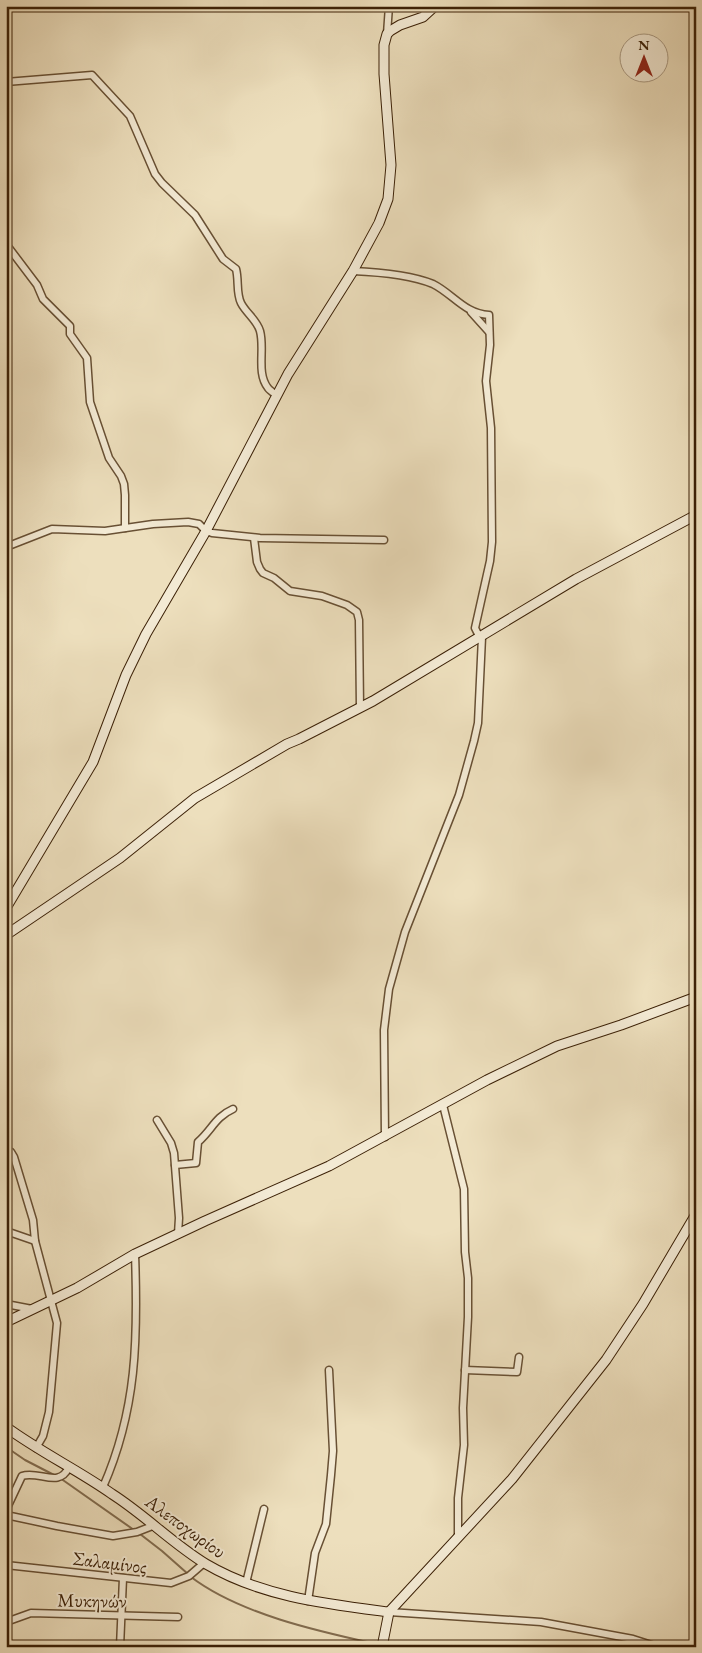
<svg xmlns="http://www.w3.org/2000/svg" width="702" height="1653" viewBox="0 0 702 1653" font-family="'EB Garamond',serif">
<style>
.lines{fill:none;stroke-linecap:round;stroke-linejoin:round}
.stream{stroke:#826c4f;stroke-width:2}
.street-casing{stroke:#685034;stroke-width:9}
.secondary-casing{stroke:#3c2107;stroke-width:11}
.street{stroke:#f3ead4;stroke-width:6}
.secondary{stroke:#f3ead4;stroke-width:9}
.labels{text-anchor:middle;stroke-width:4;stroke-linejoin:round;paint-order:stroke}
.street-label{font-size:19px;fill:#3c2107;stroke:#f3ead4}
</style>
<rect width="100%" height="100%" fill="#eddfbd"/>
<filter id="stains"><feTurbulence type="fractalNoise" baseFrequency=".004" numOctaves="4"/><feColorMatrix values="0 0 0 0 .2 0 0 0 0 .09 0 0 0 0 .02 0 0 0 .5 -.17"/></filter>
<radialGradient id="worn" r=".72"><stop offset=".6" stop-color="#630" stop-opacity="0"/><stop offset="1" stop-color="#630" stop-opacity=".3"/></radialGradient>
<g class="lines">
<g class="stream">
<polyline points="6,1447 25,1460 56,1476"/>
<polyline points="60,1478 134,1530"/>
<polyline points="140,1534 162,1551 188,1574"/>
<path d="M191 1577C240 1614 317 1631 376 1644"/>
<polyline points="389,1646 396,1647"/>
<path d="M502 1647C526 1643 552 1640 576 1647"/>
</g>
<defs>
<g id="street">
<polyline points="695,6 696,7"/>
<polyline points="387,34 389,6"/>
<path d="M6 82 92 75 130 116 155 174 162 183 195 215 223 259 236 269C239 280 236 293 241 303 246 313 257 320 260 331 265 349 256 373 268 388 270 391 274 393 277 395"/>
<polyline points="6,244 37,285 43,299 70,326 70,334 87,358 90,402 109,458 121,476 124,484 125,495 125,528"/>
<path d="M353 271C377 272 411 275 433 284 453 294 465 314 489 315L490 345 486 381 491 428 492 542 490 561 475 628 478 634 482 637 478 723 474 741 459 795 405 932 389 989 384 1030 385 1137"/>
<polyline points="471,312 489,332"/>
<polyline points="254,538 257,562 260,569 263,573 274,578 290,591 322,596 347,605 357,612 359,620 360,708"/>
<polyline points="6,547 52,529 105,531 153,524 188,522 199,524 206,531 212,533 260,538 384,540"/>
<polyline points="443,1105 464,1189 465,1252 468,1278 468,1317 463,1408 464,1445 458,1498 458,1537"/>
<polyline points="157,1120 171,1143 174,1153 179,1218 178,1234"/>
<polyline points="6,1151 11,1152 14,1157 33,1220 35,1241 57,1323 49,1412 43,1436 36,1448"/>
<path d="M175 1165 196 1163 198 1142C212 1130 215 1117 233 1109"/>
<polyline points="6,1231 35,1241"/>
<polyline points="6,1304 32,1309"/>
<polyline points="465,1370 517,1372 519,1357"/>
<path d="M103 1487C137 1410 138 1338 135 1254"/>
<path d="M6 1510 22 1476C39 1470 59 1489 69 1467"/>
<polyline points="6,1515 57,1526 113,1536 137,1532 155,1525"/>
<polyline points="6,1565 171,1583 189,1576 204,1563"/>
<polyline points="246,1583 264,1509"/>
<polyline points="308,1601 315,1553 326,1524 331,1475 333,1451 329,1370"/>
<polyline points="389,1612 541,1622 633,1639 658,1647"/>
<polyline points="6,1622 31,1613 178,1617"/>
<polyline points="120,1647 123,1578"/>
<polyline points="243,1647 268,1647"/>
</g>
<g id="secondary">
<polyline points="6,908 93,762 126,675 146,634 206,531 288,374 353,271 379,223 388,199 391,165 384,74 384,45 387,34 390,31 400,25 423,17 435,6"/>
<polyline points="6,935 120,858 195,798 287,744 299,739 373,701 576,579 696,515"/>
<polyline points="6,1322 77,1288 135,1254 205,1221 329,1166 487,1080 557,1046 621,1025 696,997"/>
<path d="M6 1427C40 1452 78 1470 112 1494 145 1515 173 1544 206 1564 262 1597 327 1604 389 1612L382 1647"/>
<polyline points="389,1612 512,1479 606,1360 643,1304 696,1214"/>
</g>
</defs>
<use href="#street" class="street-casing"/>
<use href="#secondary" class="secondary-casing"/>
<use href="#street" class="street"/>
<use href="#secondary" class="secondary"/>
</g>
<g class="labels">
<g class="street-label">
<text transform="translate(186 1526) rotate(36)" y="7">Αλεποχωρίου</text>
<text transform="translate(110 1562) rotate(7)" y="7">Σαλαμίνος</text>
<text transform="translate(92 1600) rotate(1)" y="7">Μυκηνών</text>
</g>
</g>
<rect width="702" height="1653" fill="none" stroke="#eddfbd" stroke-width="25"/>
<rect x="8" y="8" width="687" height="1638" fill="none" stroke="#3c2107" stroke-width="2.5"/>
<rect x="12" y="12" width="677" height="1628" fill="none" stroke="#3c2107"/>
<g transform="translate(644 58)"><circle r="24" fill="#f3ead4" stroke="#aa9a82"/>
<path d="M0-4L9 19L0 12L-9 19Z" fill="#8f2418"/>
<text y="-8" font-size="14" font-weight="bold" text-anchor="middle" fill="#3c2107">N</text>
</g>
<rect width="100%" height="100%" filter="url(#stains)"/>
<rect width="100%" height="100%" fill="url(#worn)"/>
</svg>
